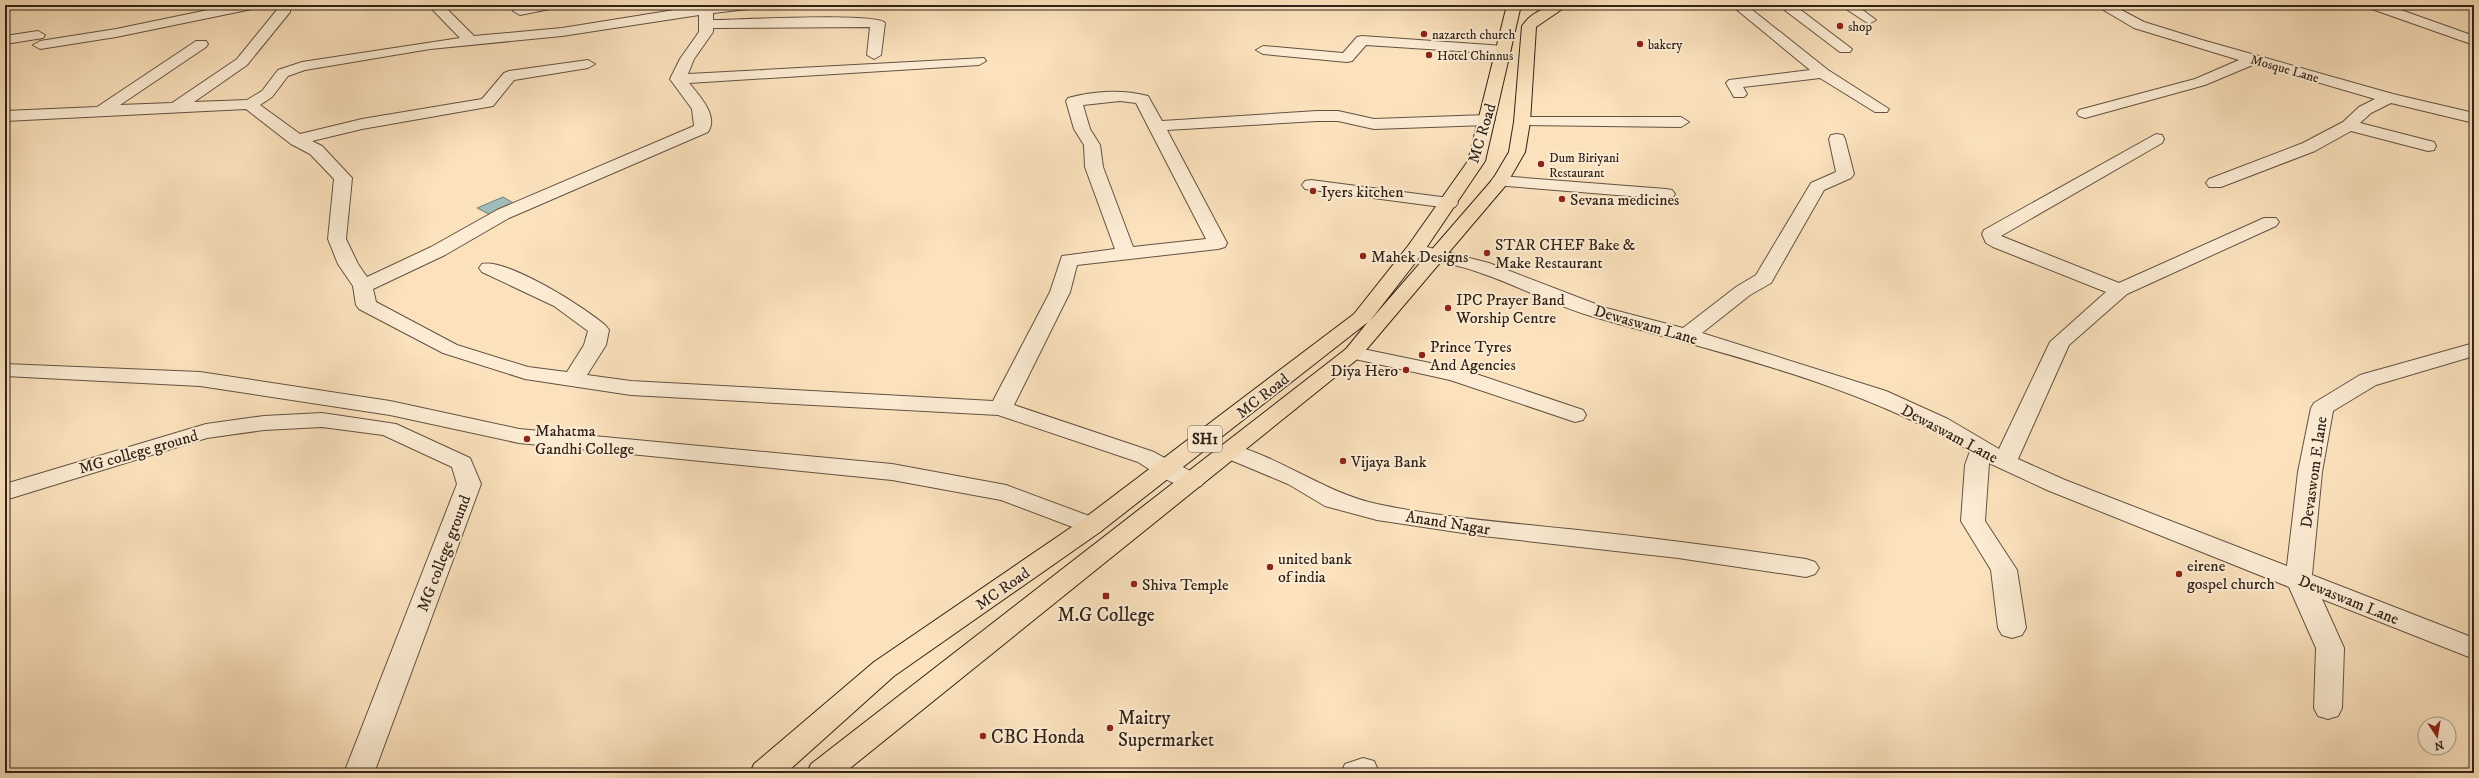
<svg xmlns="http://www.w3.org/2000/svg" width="2479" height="778" viewBox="0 0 2479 778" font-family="'IM FELL DW Pica',serif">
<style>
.water{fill:#a0bcb8;stroke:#747e78}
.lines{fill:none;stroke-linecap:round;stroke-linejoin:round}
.minor-casing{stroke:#645241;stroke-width:2}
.major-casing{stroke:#312218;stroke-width:2}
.minor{fill:#fcecd4;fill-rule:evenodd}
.major{fill:#fbe2bd;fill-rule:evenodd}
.poi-dot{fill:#8f2418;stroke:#fcecd4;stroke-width:1.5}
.labels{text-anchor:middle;stroke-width:4;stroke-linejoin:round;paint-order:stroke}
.far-poi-label{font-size:13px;fill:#312218;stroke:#fcecd4;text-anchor:start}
.far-street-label{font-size:13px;fill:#312218;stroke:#fcecd4}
.shield{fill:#fcecd4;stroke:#6e5f50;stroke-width:1}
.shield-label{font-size:15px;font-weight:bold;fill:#312218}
.street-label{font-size:16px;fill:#312218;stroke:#fcecd4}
.poi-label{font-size:16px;fill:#312218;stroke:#fcecd4;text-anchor:start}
.near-poi-label{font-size:19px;fill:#312218;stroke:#fcecd4;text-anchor:start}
</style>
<rect width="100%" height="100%" fill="#fbe2bd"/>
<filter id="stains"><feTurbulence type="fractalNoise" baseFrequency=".005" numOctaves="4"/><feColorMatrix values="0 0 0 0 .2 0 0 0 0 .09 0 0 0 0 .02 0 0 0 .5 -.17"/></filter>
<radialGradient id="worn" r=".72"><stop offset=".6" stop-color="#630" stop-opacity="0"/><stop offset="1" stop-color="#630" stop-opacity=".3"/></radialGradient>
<polygon class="water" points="503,197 517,205 491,215 477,208"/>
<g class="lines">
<defs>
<g id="minor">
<polygon points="232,5 259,5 252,9 116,37 40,49 33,45 40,41 116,29"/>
<path d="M276 5H290V12L247 65 194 102 247 100 262 91 278 70 302 62 460 38 428 5H443L474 36 562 28 693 7 691 5H755L748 9 713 13V20C735 20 878 12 885 23L881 55 874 59 867 55 870 27 713 28V32L694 59 688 74 984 58 986 61 979 65 689 83C699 95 719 116 708 132L509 218 445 255 373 289 376 302 457 345 528 367 567 372 584 345 588 331 554 306 482 272 479 268 482 264C507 258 586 308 606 326L609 330 606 345 587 375 631 381 993 401 1050 292 1062 256 1115 249 1085 167 1084 145 1074 129 1066 101 1068 98C1093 91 1123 89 1148 96L1162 121 1317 111H1338L1374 119 1487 115 1495 120 1487 125 1374 129 1338 121H1317L1167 130 1227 243 1225 247 1218 249 1077 265 1070 292 1014 405 1154 452C1165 459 1200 474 1205 481L1201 486C1180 492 1155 473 1138 462L998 415 631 395 525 379 443 353 359 309 356 305 353 286 338 264 328 239 334 179 310 154 291 144 246 109 5 121V111L97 107 196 41H206L208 44 206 47 120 105 172 103 237 59 276 11ZM699 15V32L680 59 670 79 692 109 694 126 497 210 431 247 367 277 358 264 346 239 352 178 322 146 312 141 362 129 493 106 514 80 588 68 595 64 588 60 509 71 504 73 482 99 362 119 300 134 260 105 272 97 288 76 305 70 430 49 562 36ZM1120 101 1136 103 1206 239 1133 247 1103 167 1100 145 1090 129 1083 105Z"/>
<polygon points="529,5 557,5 555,8 520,15 513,11 515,8"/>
<polygon points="1731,5 1746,5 1828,70 1889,109 1887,112 1875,112 1820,78 1743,87 1747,94 1744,97 1734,97 1726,83 1729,80 1810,70"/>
<polygon points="1778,5 1794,5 1852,49 1850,52 1840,52"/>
<polygon points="1840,5 1856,5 1876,20 1869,24"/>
<polygon points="2095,5 2112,5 2144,22 2202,40 2393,94 2474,113 2474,123 2391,103 2371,113 2360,123 2434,142 2436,146 2434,150 2428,151 2351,131 2315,151 2221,187 2209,187 2206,183 2209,179 2303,143 2343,122 2359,107 2375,99 2255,64 2205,85 2085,118 2079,116 2077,113 2079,110 2195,79 2239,60 2134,28"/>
<polygon points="2367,5 2387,5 2474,36 2474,45 2369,8"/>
<polygon points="38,31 45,35 43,38 5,44 5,36"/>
<polygon points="1362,36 1504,46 1511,50 1504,54 1366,45 1352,61 1347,62 1263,54 1256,50 1263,46 1343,53 1357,37"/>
<polygon points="1522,117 1681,117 1689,122 1681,127 1516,125 1514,122 1516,119"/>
<path d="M1837 134 1843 135 1845 139 1854 174 1851 178 1824 190 1771 283 1750 295 1702 333 1886 391 1948 419 1999 449 2050 342 2106 292 1993 247 1986 243 1982 234 1984 230 2156 134 2162 135 2164 139 2162 143 2001 236 2119 283 2264 218H2276L2279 222 2276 226 2127 294 2069 345 2018 459 2065 480 2287 566 2298 472 2311 408 2314 403 2360 375 2474 343V356L2376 385 2333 411 2322 472 2312 575 2474 638V659L2322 599 2344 648 2342 708 2338 716 2328 719 2318 716 2314 708 2316 648 2289 587 2047 490 1989 463 1985 521 2017 570 2026 628 2022 635 2012 638 2002 635 1998 628 1991 570 1961 521 1965 465 1970 451C1855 383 1721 353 1594 317 1553 305 1515 284 1475 271 1454 264 1431 260 1408 254L1406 250 1408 246 1415 244 1489 263 1606 308 1683 328 1736 287 1756 275 1811 183 1836 172 1829 139 1831 135Z"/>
<polygon points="1500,176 1666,189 1672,190 1675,194 1672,198 1666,199 1494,185 1491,181 1494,177"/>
<polygon points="1311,180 1449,198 1455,199 1458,203 1455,207 1449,208 1305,189 1302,185 1305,181"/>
<polygon points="1353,347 1464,370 1583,410 1586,415 1583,420 1575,422 1450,380 1346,357 1342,353 1346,349"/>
<polygon points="5,364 200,372 390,401 519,429 892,464 1006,485 1100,520 1104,526 1100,532 1091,534 1001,500 892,480 519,443 390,415 200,386 5,376"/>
<polygon points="322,413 396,424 470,458 481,484 374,773 344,773 457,484 452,467 383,435 322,427 264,430 207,438 5,500 5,484 206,424 264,416"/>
<path d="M1229 444C1281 457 1325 493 1377 504 1443 518 1511 523 1578 530 1654 538 1730 548 1806 559L1815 562 1819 568 1815 574 1806 577 1678 558 1483 536 1377 520 1325 506 1288 484 1221 456 1217 451 1221 446Z"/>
<polygon points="1363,758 1374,761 1378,770 1377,773 1341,773 1345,764"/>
</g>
<path id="major" d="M1507 5H1521L1485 161 1422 254 1369 322 1493 179 1509 152 1514 122 1522 26C1533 10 1550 5 1568 5L1536 27 1530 122 1525 152 1506 185 1360 357 844 773H807L811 764 1346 349 1368 322 1100 532 894 676 786 773H750L754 764 874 662 1082 520 1354 314 1408 246 1468 161Z"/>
</defs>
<use href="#minor" class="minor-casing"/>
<use href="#major" class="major-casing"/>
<use href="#minor" class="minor"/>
<use href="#major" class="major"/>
</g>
<g class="poi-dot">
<circle cx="1840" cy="26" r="4"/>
<circle cx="1424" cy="34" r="4"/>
<circle cx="1640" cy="44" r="4"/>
<circle cx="1429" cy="55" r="4"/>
<circle cx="1541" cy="164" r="4"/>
<circle cx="1313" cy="191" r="4"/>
<circle cx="1562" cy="199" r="4"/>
<circle cx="1487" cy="253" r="4"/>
<circle cx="1363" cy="256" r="4"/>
<circle cx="1448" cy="308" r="4"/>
<circle cx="1422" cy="355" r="4"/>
<circle cx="1406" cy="370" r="4"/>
<circle cx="527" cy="439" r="4"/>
<circle cx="1343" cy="461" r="4"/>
<circle cx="1270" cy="567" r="4"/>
<circle cx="2179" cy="574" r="4"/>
<circle cx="1134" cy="584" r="4"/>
<rect x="1102" y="592" width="8" height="8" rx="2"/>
<circle cx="1110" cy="728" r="4"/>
<circle cx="983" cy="736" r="4"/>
</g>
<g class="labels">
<g class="far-poi-label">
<text x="1848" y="31">shop</text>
<text x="1432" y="39">nazareth church</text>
<text x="1648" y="49">bakery</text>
<text x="1437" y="60">Hotel Chinnus</text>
<text x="1549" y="162">Dum Biriyani<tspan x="1549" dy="15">Restaurant</tspan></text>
</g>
<g class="far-street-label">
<text transform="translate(2285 68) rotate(16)" y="5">Mosque Lane</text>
</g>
<rect class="shield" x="1188" y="426" width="34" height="26" rx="3"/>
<g class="shield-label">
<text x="1205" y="444">SH1</text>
</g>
<g class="street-label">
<text transform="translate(1481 133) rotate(-73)" y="6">MC Road</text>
<text transform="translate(1646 324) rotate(16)" y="6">Dewaswam Lane</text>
<text transform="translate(1262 395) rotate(-38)" y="6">MC Road</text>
<text transform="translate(1950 433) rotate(28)" y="6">Dewaswam Lane</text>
<text transform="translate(138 451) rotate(-16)" y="6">MG college ground</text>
<text transform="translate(2313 472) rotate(-82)" y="6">Devaswom E lane</text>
<text transform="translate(1448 522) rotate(9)" y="6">Anand Nagar</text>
<text transform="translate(443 553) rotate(-69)" y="6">MG college ground</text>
<text transform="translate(1002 588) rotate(-35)" y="6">MC Road</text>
<text transform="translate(2349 599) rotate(22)" y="6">Dewaswam Lane</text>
</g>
<g class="poi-label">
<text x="1321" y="197">Iyers kitchen</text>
<text x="1570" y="205">Sevana medicines</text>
<text x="1495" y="250">STAR CHEF Bake &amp;<tspan x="1495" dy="18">Make Restaurant</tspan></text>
<text x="1371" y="262">Mahek Designs</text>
<text x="1456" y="305">IPC Prayer Band<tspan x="1456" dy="18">Worship Centre</tspan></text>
<text x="1430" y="352">Prince Tyres<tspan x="1430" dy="18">And Agencies</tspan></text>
<text x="1398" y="376" text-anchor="end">Diya Hero</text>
<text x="535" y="436">Mahatma<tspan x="535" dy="18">Gandhi College</tspan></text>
<text x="1351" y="467">Vijaya Bank</text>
<text x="1278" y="564">united bank<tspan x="1278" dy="18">of india</tspan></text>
<text x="2187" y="571">eirene<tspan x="2187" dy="18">gospel church</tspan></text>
<text x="1142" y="590">Shiva Temple</text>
</g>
<g class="near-poi-label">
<text x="1106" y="621" text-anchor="middle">M.G College</text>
<text x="1118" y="724">Maitry<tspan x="1118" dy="22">Supermarket</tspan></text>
<text x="991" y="743">CBC Honda</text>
</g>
</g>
<rect width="2479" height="778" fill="none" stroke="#fbe2bd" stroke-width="20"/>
<rect x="6" y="6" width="2467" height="766" fill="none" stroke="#312218" stroke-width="2"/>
<rect x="10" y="10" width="2459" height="758" fill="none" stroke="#312218"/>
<g transform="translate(2437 736) rotate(168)"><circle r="19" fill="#fcecd4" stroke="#ab9b89"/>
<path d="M0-3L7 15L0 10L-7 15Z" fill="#8f2418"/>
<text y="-6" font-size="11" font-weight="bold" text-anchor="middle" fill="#312218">N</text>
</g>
<rect width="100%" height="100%" filter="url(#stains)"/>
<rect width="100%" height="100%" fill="url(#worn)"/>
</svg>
